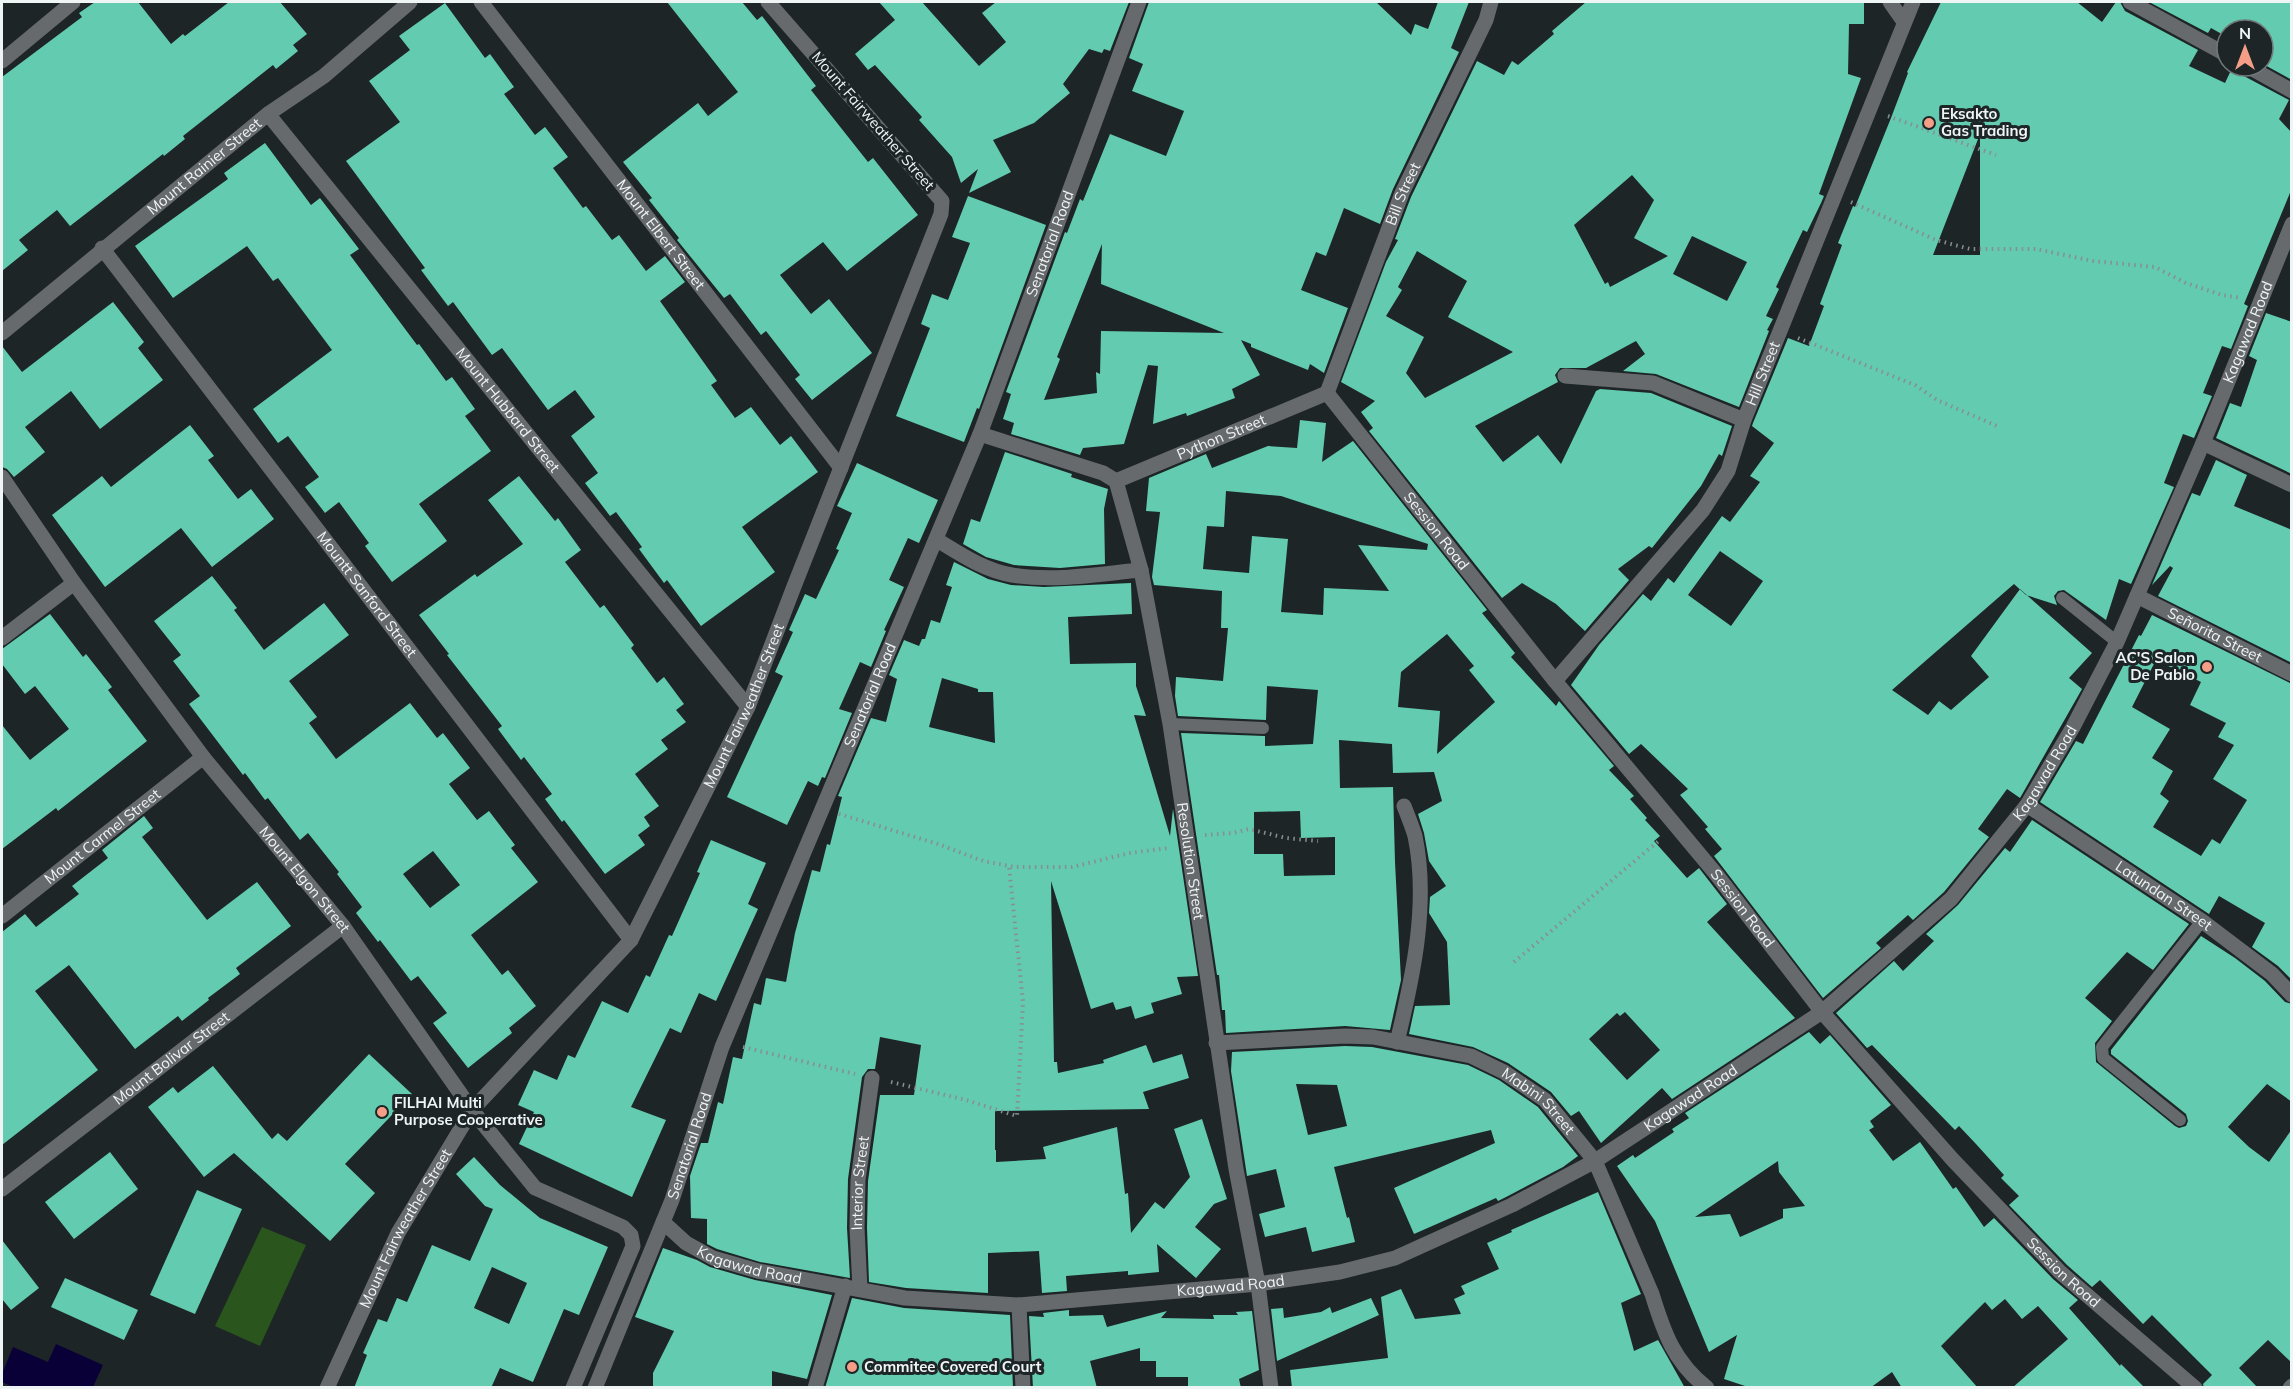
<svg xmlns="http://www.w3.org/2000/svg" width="2293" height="1389" viewBox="0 0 2293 1389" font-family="Mulish,sans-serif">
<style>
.green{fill:#2a561d}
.water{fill:#090037}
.building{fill:#62cbb0;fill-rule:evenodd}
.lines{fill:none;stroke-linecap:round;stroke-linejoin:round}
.path{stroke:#888f90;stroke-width:4;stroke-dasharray:1.5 4.5;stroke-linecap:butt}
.lane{stroke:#676a6c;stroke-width:12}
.street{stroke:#676a6c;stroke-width:15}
.poi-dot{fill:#f49e88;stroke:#1d2527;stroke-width:2}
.labels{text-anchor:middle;stroke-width:6;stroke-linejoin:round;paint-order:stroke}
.poi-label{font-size:15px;font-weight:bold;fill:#eff4f5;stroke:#1d2527;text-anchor:start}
.street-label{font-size:15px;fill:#eff4f5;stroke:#1d2527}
</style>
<rect width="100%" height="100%" fill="#1d2527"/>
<polygon class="green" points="262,1227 306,1245 260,1346 215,1326"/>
<polygon class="water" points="56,1344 103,1365 93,1387 13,1387 2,1382 2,1374 13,1347 48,1362"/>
<g class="building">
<polygon points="95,2 138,2 171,44 183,34 185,36 229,2 280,2 307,34 293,45 298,51 276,69 273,65 183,136 185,139 164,156 163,154 70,226 57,210 19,240 28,250 2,271 2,77 82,17 79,13"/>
<polygon points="667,2 742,2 757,20 762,16 816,86 811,90 868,162 873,158 918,215 847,271 823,242 780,275 811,314 829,299 872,353 812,400 795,379 800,375 766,331 761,335 730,294 724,298 677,240 679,238 649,200 652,198 623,162 698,103 708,116 738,92"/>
<polygon points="879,2 922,2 979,66 1006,42 982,13 996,2 1129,2 1110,51 1104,49 1102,53 1089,49 1063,84 1070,93 1034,123 993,140 1011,172 969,193 978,169 961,183 952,157 919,120 922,117 875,65 868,70 855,54 895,20"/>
<path d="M1149 2H1376L1411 35 1415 24 1428 29 1438 2H1469L1451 48 1459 52 1393 189 1380 224 1344 208 1326 256 1316 252 1301 290 1348 308 1324 373 1310 364 1308 370 1251 347V344L1241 340 1260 375 1232 389 1235 398 1187 416 1186 413 1153 424 1158 366 1148 365 1124 444 1083 448 1080 455 1011 434 1014 423 1003 419 1011 394 1006 392 1065 232 1067 233 1080 199 1083 201 1110 134 1166 156 1184 111 1132 91 1143 64 1129 58ZM1102 244 1101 284 1224 333 1101 331 1100 374 1096 372 1097 393 1044 400 1060 359 1057 357Z"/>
<path d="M1586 2H1864V24H1849L1848 74 1861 78 1819 194 1824 196 1821 203 1807 232 1803 230 1776 287 1779 289 1766 316 1773 319 1767 330 1769 331 1739 407 1656 374 1623 371 1645 354 1636 341 1586 368H1560L1555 375 1558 382 1475 426 1503 462 1538 435 1561 464 1596 391 1600 389 1651 393 1732 426 1722 456 1719 454 1701 486 1652 548 1649 546 1618 569 1629 580 1585 631 1556 604 1522 583 1502 598 1369 431 1373 428 1361 412 1375 401 1341 382 1386 262 1398 240 1395 239 1411 197 1477 61 1504 75 1512 61 1518 65 1554 34 1552 31ZM1632 175 1654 200 1634 238 1668 256 1610 287 1608 282 1605 284 1574 225ZM1692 236 1747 262 1727 301 1673 274ZM1417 251 1467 281 1448 317 1513 352 1425 398 1406 373 1424 337 1386 316 1402 290 1398 287Z"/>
<path d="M1941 2H2077L2102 22 2116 2H2120L2125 11 2198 50 2189 66 2225 83 2233 66H2237L2242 75 2289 100 2279 119 2292 133V188L2244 304 2248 306 2231 349 2222 346 2203 393 2212 396 2194 438 2183 434 2164 483 2174 487 2131 584 2119 579 2106 620 2064 590 2058 591 2054 596 2057 605 2026 595 2014 584 1892 690 1928 715 1939 701 1951 710 1989 677 1971 656 2020 589 2092 653 2069 678 2082 689 2020 798 2007 789 1978 829 1989 837 1944 892 1913 920 1908 915 1876 943 1881 948 1823 998 1714 856 1722 849 1705 829 1708 827 1680 795 1688 789 1641 744 1629 754 1571 685 1599 645 1643 594 1651 601 1668 578 1674 583 1722 516 1730 522 1760 482 1750 476 1774 443 1752 426 1753 423 1788 338 1809 346 1824 306 1820 304 1842 245 1838 243 1853 206 1855 207 1891 118 1908 73 1907 72ZM1980 134V255H1933ZM1720 551 1763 581 1731 626 1688 595Z"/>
<polygon points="2149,2 2292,2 2292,80 2263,64 2263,30 2227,30 2227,37 2211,28 2208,33"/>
<polygon points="445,3 485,58 490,54 514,87 504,94 535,135 545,127 568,157 553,168 583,208 586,206 612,240 619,235 646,271 665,256 685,282 660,301 717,381 711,385 735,418 751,407 780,445 791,436 818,472 742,527 775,572 701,626 667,580 664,583 639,549 642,547 616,512 610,516 585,483 598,473 571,436 595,417 575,390 548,410 502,348 492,355 453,302 448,306 421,270 425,268 346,161 400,122 369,81 410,50 399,36"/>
<polygon points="265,143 311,205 320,198 359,249 350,255 417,345 419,344 446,381 452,377 475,409 465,416 491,451 419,504 447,541 392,582 365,546 369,543 339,502 325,513 305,487 319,477 288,436 278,443 253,409 332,350 278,278 273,281 247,246 173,298 135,246 228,179 224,173"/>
<polygon points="968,196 1046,225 979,409 977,408 964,442 896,416 930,328 921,324 932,294 948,300 970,243 952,237"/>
<polygon points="113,302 144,342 138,348 163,380 100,429 71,391 25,427 45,452 14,477 7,469 2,467 2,346 22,372"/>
<polygon points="2266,313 2292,322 2292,474 2216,438 2230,403 2241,407 2257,360 2249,356"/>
<path d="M1300 420 1326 423 1322 462 1353 441 1487 610 1482 613 1515 653 1511 657 1556 706 1559 701 1614 766 1609 770 1634 796 1630 799 1647 818 1645 820 1660 836 1654 841 1687 878 1699 868 1727 904 1707 922 1795 1018 1672 1099 1662 1088 1601 1143 1579 1111 1571 1116 1551 1092 1508 1063 1473 1047 1409 1034 1415 1006 1450 1005 1447 942 1429 913 1430 897 1446 886 1429 861 1424 833 1418 814 1442 801 1434 772 1393 773 1392 744 1339 740 1340 788 1393 787 1395 862 1401 980 1390 1030 1345 1026 1226 1033 1225 1010H1222L1219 975H1217L1181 733 1265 736V746L1313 744 1318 690 1267 686 1266 720 1178 716 1175 696 1176 677 1223 681 1228 628H1221L1222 591 1154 585 1152 577 1160 512 1146 511 1149 478 1206 454 1212 468 1268 446 1297 448ZM1226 491 1281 496 1428 544 1427 550 1358 545 1389 591 1324 588 1323 615 1281 612 1288 539 1252 536 1249 573 1203 569 1207 526 1224 527ZM1447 634 1474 666 1469 670 1495 702 1437 754 1440 711 1398 707 1401 672ZM1300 811 1301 838 1335 837V875L1284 876 1283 854H1254V812ZM1625 1012 1660 1050 1627 1080 1589 1039 1617 1013 1620 1016Z"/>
<polygon points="190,425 214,456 208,460 238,499 251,489 274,519 212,567 181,528 105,587 52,515 102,476 111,487"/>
<polygon points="1005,452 1072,474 1071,477 1108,489 1104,509 1105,564 1060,568 1014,565 986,557 963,544 971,519 980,522"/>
<polygon points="2216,460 2247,475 2234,506 2292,530 2292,663 2158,596 2173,568 2170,566 2152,585 2192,493 2200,496"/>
<polygon points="857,463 938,500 919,543 908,538 889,580 904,587 884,630 886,631 871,667 860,662 839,709 852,713 825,778 822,777 818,786 808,781 787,825 727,797 783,676 775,672 793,632 789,630 805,594 816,599 839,550 836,549 852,513 837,506"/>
<polygon points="519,476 555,521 558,518 581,550 565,562 600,608 604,605 634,645 631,648 657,683 664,677 684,704 676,710 686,722 661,740 668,749 635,774 659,806 644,817 650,826 638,835 645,845 605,874 564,820 562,822 545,799 552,794 524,757 521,760 498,729 502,726 447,655 449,654 419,615 475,574 477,577 523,544 488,500"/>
<path d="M954 562 988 579 1011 585 1044 587 1131 583 1132 614 1068 617 1070 664 1136 663V686L1146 716 1134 715 1170 836 1173 809 1198 976 1177 977 1182 994 1151 1003 1154 1013 1135 1019 1131 1006 1116 1010 1113 1002 1091 1009 1051 881 1054 1062H1057L1058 1073 1104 1063 1103 1060 1146 1045 1153 1063 1182 1054 1189 1078 1143 1092 1149 1109 995 1111V1150H996V1162L1046 1159 1043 1147 1117 1127 1125 1194 1128 1193 1131 1233 1155 1202 1164 1209 1190 1177 1174 1129 1202 1119 1227 1199 1214 1204 1195 1227 1221 1249 1196 1278 1157 1244 1159 1272 1128 1275V1271L1066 1276 1067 1291 1042 1293 1039 1251 988 1253V1293L906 1288 869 1282 867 1228 868 1181 880 1095H914L921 1045 880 1037 875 1069H868L862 1077 848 1179 847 1228 850 1278 760 1262 717 1249 707 1244V1219L691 1218 690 1176 701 1143H708L718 1102 723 1104 733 1057 742 1059 754 1003 761 1005 766 978 786 982 795 933 812 870 820 872 827 844 830 845 842 797 838 796 871 718 886 722 897 679 889 675 904 640 919 646 922 639H925L931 620 940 623 952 587 946 585ZM942 678 978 689V692H993L995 743 929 727Z"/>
<path d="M212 576 237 608 234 610 264 650 324 603 349 635 289 681 317 717 309 723 336 759 410 703 437 738 443 733 470 768 449 784 477 820 489 811 515 845 511 848 538 882 471 935 502 975 508 970 536 1006 509 1028 512 1033 468 1068 433 1023 447 1013 418 976 411 981 380 940 378 942 356 913 362 907 337 874 339 872 308 833 300 840 268 798 265 800 245 773 243 775 189 704 200 696 173 661 181 655 154 621ZM433 851 460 885 430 908 403 874Z"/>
<polygon points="50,614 83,657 86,654 112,687 108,690 147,741 58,811 56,808 2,849 2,725 30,760 69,729 35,686 25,694 2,664 2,649"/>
<path d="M2152 615 2292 684V980L2278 966 2252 947 2265 923 2219 896 2209 914 2040 802 2076 741 2083 744 2139 635 2141 636ZM2156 660 2201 682 2190 705 2226 723 2218 737 2234 745 2213 779 2247 800 2220 844 2212 839 2201 856 2153 827 2169 801 2160 794 2173 771 2152 758 2170 729 2132 707Z"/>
<polygon points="144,816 153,828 142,837 207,920 257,882 291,926 236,968 240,974 208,998 209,1000 182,1021 178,1016 135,1049 69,965 35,991 98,1070 2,1145 2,932 25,914 36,927 79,894 72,886 108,858 102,850"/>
<polygon points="2032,820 2189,924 2153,970 2127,952 2085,998 2112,1021 2095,1043 2096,1062 2175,1126 2179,1128 2186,1126 2188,1121 2186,1114 2111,1054 2111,1050 2201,936 2235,958 2265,981 2285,1002 2292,1004 2292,1102 2267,1084 2228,1127 2249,1147 2269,1162 2292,1129 2292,1363 2268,1340 2239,1368 2258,1388 2204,1388 2203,1384 2212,1375 2152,1315 2143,1324 2100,1280 2092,1287 2067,1265 2009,1205 2019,1196 2001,1178 2004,1175 1976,1144 1959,1126 1955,1130 1872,1045 1867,1048 1836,1013 1894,961 1903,971 1934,941 1926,934 1958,905 2005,848 2010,852"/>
<polygon points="711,840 766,863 748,904 758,909 716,1001 699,993 681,1033 670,1028 631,1107 666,1120 632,1197 519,1144 534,1112 518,1105 534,1070 557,1080 568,1055 575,1058 602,1001 628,1013 646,975 650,977 669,935 672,936 700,873 697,872"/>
<path d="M1809 1032 1820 1044 1830 1035 1891 1105 1870 1121 1874 1127 1869 1130 1893 1161 1920 1142 1953 1189 1956 1187 1984 1227 1994 1218 2053 1279 2078 1300 2069 1308 2120 1366 2121 1364 2145 1388H2012L2068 1339 2038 1306 2022 1319 2005 1299 1992 1310 1985 1302 1941 1346 1978 1388H1902L1892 1372 1870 1388H1751L1724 1379 1737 1335 1709 1352 1655 1221 1617 1166 1633 1155 1635 1158 1674 1132 1672 1129 1689 1118 1685 1113ZM1778 1161 1779 1172 1805 1206 1783 1209V1218L1740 1237 1730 1214 1695 1217Z"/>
<path d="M1345 1046 1372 1047 1468 1065 1499 1080 1538 1107 1578 1156 1563 1167 1508 1196 1498 1201 1496 1198 1414 1234 1394 1188 1495 1143 1491 1130 1334 1167 1347 1218 1349 1217 1355 1242 1312 1252 1306 1227 1265 1237 1259 1214 1285 1207 1276 1169 1247 1176 1231 1071 1232 1052ZM1296 1084 1337 1085 1347 1126 1308 1135Z"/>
<polygon points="369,1054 412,1094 345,1164 375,1193 330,1241 234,1153 204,1177 148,1107 173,1087 178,1093 213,1066 272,1139 278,1133 287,1141"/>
<polygon points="110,1152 138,1189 74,1239 45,1202"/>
<path d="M474 1157 500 1185 540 1218 608 1247 579 1315 564 1309 533 1382 500 1368 491 1388H354L367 1355 363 1353 378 1319 387 1322 397 1298 407 1302 432 1245 470 1261 493 1209 485 1206 456 1174ZM492 1267 527 1283 509 1324 474 1308Z"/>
<polygon points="197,1190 242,1209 195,1314 150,1295"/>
<polygon points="1598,1192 1641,1294 1621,1303 1634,1351 1658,1340 1685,1388 1292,1388 1290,1370 1388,1358 1381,1297 1401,1289 1415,1319 1461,1314 1454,1299 1465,1294 1461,1286 1499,1269 1487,1243 1512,1232 1511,1230"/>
<polygon points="2,1240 39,1288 11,1310 2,1299"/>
<polygon points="663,1248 697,1260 710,1267 755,1280 832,1295 807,1379 772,1371 772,1388 653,1388 653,1373 674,1331 635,1317"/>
<polygon points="65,1278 138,1310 124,1340 51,1307"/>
<polygon points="852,1298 904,1308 1010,1315 1013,1388 825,1388"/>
<polygon points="1371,1298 1379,1315 1277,1361 1271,1309 1283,1308 1284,1318 1321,1312 1330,1307 1332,1313"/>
<polygon points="1069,1310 1069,1316 1103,1315 1107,1327 1167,1311 1161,1318 1214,1319 1213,1315 1238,1315 1236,1312 1252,1311 1259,1370 1239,1379 1241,1388 1188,1388 1188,1377 1156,1377 1156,1361 1140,1361 1140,1348 1090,1361 1097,1388 1033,1388 1029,1316 1044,1317 1043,1313"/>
</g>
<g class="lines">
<g class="path">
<polyline points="1888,116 1996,155"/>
<polyline points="1851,202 1936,240 1970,249 2036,249 2093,261 2155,267 2186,283 2222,295 2241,298"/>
<polyline points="1798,338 1915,385 1937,400 1997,426"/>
<polyline points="839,814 938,844 983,861 1015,867 1072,867 1130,853 1169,848"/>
<polyline points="1205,835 1233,833 1249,829 1286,838 1318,841"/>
<polyline points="1514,962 1661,839"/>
<polyline points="743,1047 855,1074"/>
<polyline points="891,1082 966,1100 1017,1116 1023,1002 1009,866"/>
</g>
<g class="lane">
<polyline points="2062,598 2117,642"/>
<polyline points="1170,724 1263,728"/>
<polyline points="2180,1120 2103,1058 2102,1047 2202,921"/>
</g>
<g class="street">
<path id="s1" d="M481 2 841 468"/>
<polyline points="1890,2 1904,22"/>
<polyline points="2130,2 2227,55"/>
<polyline points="2,61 73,2"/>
<polyline points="2247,66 2292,91"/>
<path id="s2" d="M268 114 748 707"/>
<path id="s3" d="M102 248 631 940"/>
<path id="s4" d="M2 333 268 114 324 76 410 2"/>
<polyline points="1565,376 1653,383 1744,420"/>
<path id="s5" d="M1327 393 1555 681 1716 874 1822 1012 1953 1160 2060 1272 2195 1388"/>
<path id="s6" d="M1327 393 1402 193 1486 20 1491 2"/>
<path id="s7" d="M980 434 1103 473 1116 481 1141 570 1170 724 1236 1169 1258 1284 1271 1388"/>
<polyline points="2203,443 2292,485"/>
<path id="s8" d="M2 477 74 583 203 757 343 926 472 1110 535 1188 623 1227 631 1235 633 1246 573 1388"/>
<path id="s9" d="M1116 481 1327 393"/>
<path d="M937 540C960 554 985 571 1012 575 1055 582 1099 574 1141 570"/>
<path id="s10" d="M2137 596 2292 674"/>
<polyline points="2,638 74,583"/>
<path id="s11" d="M1555 681 1703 510 1728 471 1744 420 1913 2"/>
<path id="s12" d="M2027 805 2202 921 2272 974 2292 995"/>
<path id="s13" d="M2 916 203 757"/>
<path d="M1397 1042C1413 977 1429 903 1415 836 1412 826 1408 816 1404 806"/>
<path id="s14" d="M1216 1043 1345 1036 1373 1037 1471 1056 1504 1072 1545 1100 1595 1161 1652 1294C1664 1333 1674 1362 1707 1388"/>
<path id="s15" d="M2 1189 343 926"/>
<path id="s16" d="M663 1222 686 1243 713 1258 758 1271 905 1298 1019 1305 1258 1284 1340 1272 1395 1258 1512 1205 1595 1161 1822 1012 1951 899 2027 805 2073 727 2117 642 2203 443 2292 224"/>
<path id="s17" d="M860 1289 857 1228 858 1180 872 1078"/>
<polyline points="1019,1305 1023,1388"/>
<path id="s18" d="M327 1388 398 1233 472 1110 631 940 748 707 793 589 941 214 942 201 768 2"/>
<path id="s19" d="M595 1388 672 1200 722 1047 980 434 1139 2"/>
<polyline points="815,1388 845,1286"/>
<polyline points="2290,1388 2292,1386"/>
</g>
</g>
<g class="poi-dot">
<circle cx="1929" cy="123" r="6"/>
<circle cx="2207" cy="667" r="6"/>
<circle cx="382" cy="1112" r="6"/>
<circle cx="852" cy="1367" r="6"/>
</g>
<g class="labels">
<g class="poi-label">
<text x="1941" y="119">Eksakto<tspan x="1941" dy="17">Gas Trading</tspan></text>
<text x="2195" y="663" text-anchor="end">AC'S Salon<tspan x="2195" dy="17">De Pablo</tspan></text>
<text x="394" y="1108">FILHAI Multi<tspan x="394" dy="17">Purpose Cooperative</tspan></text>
<text x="864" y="1372">Commitee Covered Court</text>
</g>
<g class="street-label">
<text transform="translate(873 121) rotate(49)" y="5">Mount Fairweather Street</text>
<text dy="5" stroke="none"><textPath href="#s4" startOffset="262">Mount Rainier Street</textPath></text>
<text dy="5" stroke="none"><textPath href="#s6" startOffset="213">Bill Street</textPath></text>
<text dy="5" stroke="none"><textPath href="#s1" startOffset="294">Mount Elbert Street</textPath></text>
<text dy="5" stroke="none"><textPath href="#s19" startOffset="1232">Senatorial Road</textPath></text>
<text dy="5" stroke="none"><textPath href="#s16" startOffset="2061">Kagawad Road</textPath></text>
<text dy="5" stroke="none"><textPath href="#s11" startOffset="376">Hill Street</textPath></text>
<text dy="5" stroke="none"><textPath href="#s2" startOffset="381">Mount Hubbard Street</textPath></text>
<text dy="5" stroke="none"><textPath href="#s9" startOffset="114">Python Street</textPath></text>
<text dy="5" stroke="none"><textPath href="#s5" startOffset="176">Session Road</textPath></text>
<text dy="5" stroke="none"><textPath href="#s3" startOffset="436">Mountt Sanford Street</textPath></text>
<text dy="5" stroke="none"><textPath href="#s10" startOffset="87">Señorita Street</textPath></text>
<text dy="5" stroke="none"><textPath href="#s19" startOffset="746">Senatorial Road</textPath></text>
<text dy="5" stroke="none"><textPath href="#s18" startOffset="807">Mount Fairweather Street</textPath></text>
<text dy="5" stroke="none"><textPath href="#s16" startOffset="1575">Kagawad Road</textPath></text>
<text dy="5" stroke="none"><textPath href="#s13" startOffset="128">Mount Carmel Street</textPath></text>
<text dy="5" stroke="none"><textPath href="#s7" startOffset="532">Resolution Street</textPath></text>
<text dy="5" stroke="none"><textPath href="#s8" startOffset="504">Mount Elgon Street</textPath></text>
<text dy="5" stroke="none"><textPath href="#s12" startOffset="164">Latundan Street</textPath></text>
<text dy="5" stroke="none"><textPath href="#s5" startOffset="662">Session Road</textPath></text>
<text dy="5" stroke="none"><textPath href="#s15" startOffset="214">Mount Bolivar Street</textPath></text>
<text dy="5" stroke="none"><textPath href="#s16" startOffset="1089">Kagawad Road</textPath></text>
<text dy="5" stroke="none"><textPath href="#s14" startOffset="339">Mabini Street</textPath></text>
<text dy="5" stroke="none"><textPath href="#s19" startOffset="260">Senatorial Road</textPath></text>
<text dy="5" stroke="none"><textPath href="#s17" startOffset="106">Interior Street</textPath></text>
<text dy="5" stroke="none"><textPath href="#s18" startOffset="178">Mount Fairweather Street</textPath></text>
<text dy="5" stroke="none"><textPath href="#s16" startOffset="99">Kagawad Road</textPath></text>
<text dy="5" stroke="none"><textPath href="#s5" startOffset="1148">Session Road</textPath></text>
<text dy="5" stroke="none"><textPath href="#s16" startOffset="585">Kagawad Road</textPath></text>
</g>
</g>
<rect width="2293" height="1389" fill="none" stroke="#eff4f5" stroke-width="6"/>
<g transform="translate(2245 48)"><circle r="28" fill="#1d2527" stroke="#717879" stroke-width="1.5"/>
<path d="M0-4.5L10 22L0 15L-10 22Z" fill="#f49e88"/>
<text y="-9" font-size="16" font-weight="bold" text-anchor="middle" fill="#eff4f5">N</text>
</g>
</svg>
